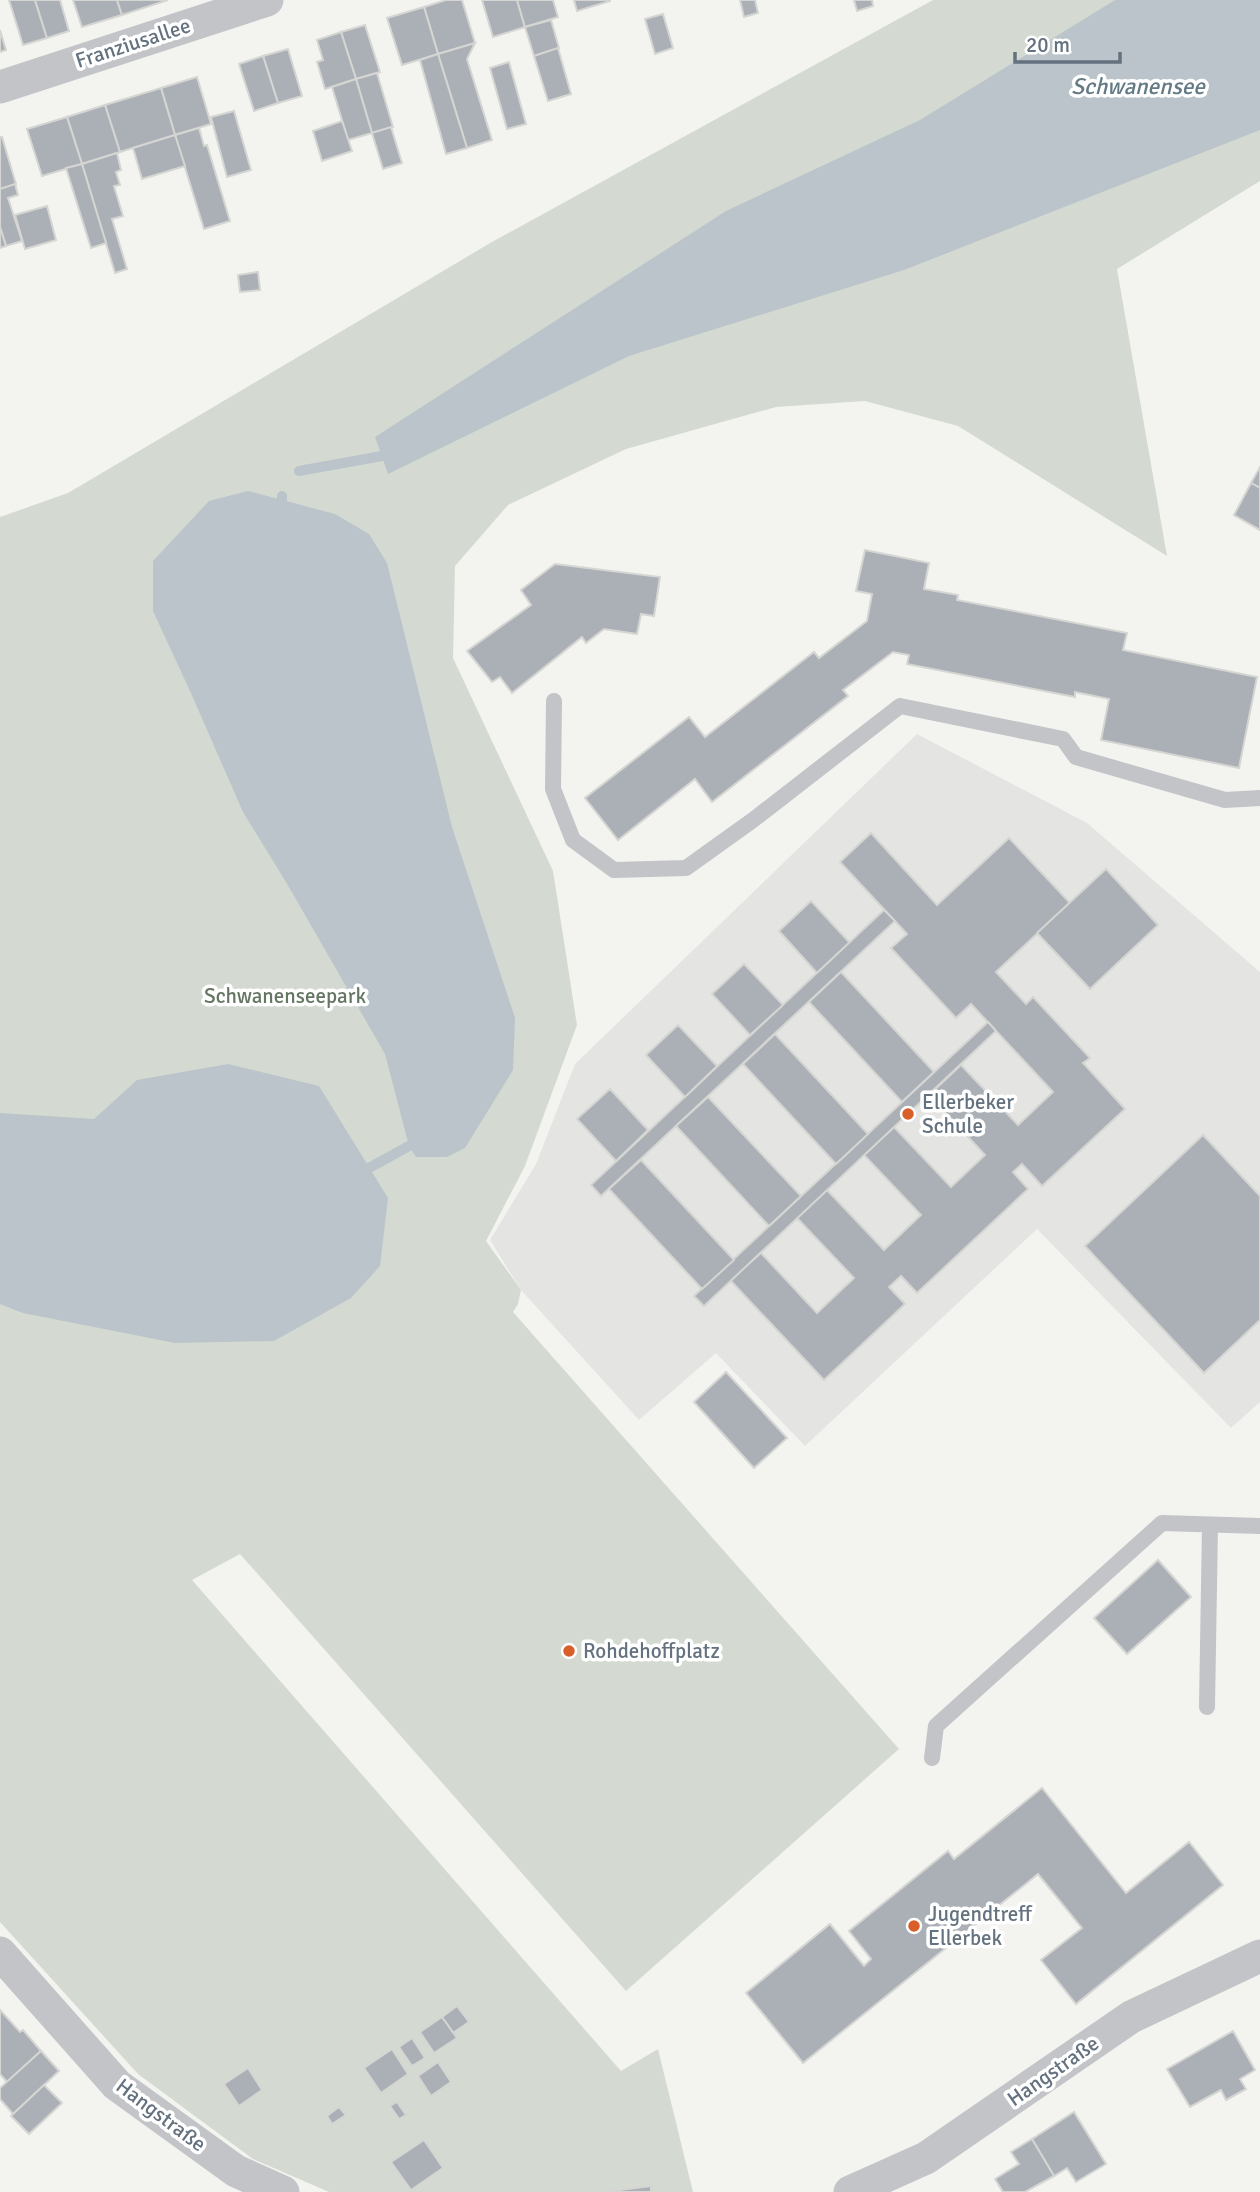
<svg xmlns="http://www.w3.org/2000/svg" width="1260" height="2192" viewBox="0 0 1260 2192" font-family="Signika,sans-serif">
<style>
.built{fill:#e4e5e3}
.green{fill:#d4dad1}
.water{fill:#bac4ca}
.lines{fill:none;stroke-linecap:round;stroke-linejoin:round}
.stream{stroke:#bac4ca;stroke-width:10}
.building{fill:#aab0b5;stroke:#d5d5d3;stroke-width:2}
.service{stroke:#c2c4c8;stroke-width:16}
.minor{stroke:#c2c4c8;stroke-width:33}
.poi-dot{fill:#d95f2a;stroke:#fff;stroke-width:2.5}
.labels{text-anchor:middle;stroke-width:7;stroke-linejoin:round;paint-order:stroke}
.street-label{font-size:21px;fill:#64717f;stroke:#fff}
.park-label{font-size:21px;fill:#657762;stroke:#fff}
.poi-label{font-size:21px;fill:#64717f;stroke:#fff;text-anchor:start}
.water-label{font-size:23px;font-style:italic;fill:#647a84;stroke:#fff}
</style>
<rect width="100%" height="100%" fill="#f3f4f0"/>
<polygon class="built" points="917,734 1087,823 1260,972 1260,1402 1231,1428 1037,1229 805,1446 716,1353 639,1420 521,1290 490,1240 536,1164 575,1064"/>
<polygon class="green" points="933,0 1260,0 1260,181 1117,269 1167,556 958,426 865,401 776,407 626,449 508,505 455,566 453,658 553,871 577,1025 525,1166 486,1241 521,1290 518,1304 513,1312 899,1749 626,1991 240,1554 192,1580 621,2071 658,2049 693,2192 329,2192 253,2159 138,2074 0,1922 0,517 68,493 492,242"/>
<g class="water">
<polygon points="1115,0 1260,0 1260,130 904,270 629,356 388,474 375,437 726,211 920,120"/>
<polygon points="248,491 335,514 369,534 387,563 452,827 515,1018 513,1070 465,1148 447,1157 416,1157 409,1146 385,1054 286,882 243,812 190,691 153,611 153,561 209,501"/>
<polygon points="228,1064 319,1086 388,1198 380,1266 351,1298 274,1341 175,1343 23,1313 0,1304 0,1113 94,1119 137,1080"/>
</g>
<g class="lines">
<g class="stream">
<polyline points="299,471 382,456"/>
<polyline points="282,500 282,496"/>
<polyline points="369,1168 409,1146"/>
</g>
</g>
<g class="building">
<polygon points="9,0 35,0 47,38 23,45"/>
<polygon points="35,0 60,0 69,31 47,38"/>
<polygon points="73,0 117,0 122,15 82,27"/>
<polygon points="117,0 168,0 122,15"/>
<polygon points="446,0 462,0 475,43 438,54 424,7"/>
<polygon points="482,0 517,0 525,27 493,37"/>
<polygon points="517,0 553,0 558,17 525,27"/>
<polygon points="574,0 610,0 610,1 577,11"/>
<polygon points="740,0 755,0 758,13 744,17"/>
<polygon points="854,0 872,0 873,6 857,11"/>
<polygon points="424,7 438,54 402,65 387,18"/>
<polygon points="663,14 673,48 655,54 645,19"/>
<polygon points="551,20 559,48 534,56 525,27"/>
<polygon points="365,25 380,72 356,79 341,32"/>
<polygon points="0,30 6,50 0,52"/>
<polygon points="341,32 356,79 325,89 317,62 323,60 317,40"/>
<polygon points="475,43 467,59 492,140 467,148 438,54"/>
<polygon points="558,48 571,94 548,101 534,56"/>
<polygon points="288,49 302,96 278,103 263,56"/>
<polygon points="438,54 467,148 446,154 420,60"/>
<polygon points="263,56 278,103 254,111 239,64"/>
<polygon points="509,62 526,124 507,129 490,68"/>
<polygon points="377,73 393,127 372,133 356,79"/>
<polygon points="197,77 211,124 175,135 161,88"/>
<polygon points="356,79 372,133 348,140 332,87"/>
<polygon points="161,88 175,135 120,152 105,105"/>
<polygon points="105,105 120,152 82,164 67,117"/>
<polygon points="234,111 251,170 227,177 211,117"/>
<polygon points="67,117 82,164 42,176 27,129"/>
<polygon points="342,121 352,151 322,161 313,131"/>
<polygon points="391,127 402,163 383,169 372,133"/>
<polygon points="199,128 204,146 207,145 230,221 204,229 175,135"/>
<polygon points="175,135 185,166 142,179 133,148"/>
<polygon points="0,137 2,137 16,184 0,189"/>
<polygon points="117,153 121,170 116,172 120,185 114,186 123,216 112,219 127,269 115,273 82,164"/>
<polygon points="82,164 106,243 91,248 66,168"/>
<polygon points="15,184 18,195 8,198 22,241 6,246 0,227 0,189"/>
<polygon points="47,206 56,240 25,249 15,215"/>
<polygon points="0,227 6,246 0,248"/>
<polygon points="258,272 260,290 240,292 238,275"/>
<polygon points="1260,467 1260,488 1251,483"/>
<polygon points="1251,483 1260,488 1260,530 1234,515"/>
<polygon points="865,550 929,563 924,589 958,595 957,600 1127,633 1123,650 1257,677 1239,768 1101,740 1109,699 1075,692 1075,697 907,664 909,655 893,652 843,690 848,696 712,802 695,779 618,840 585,798 689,717 705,737 814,652 819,658 867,621 872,594 856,591"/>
<polygon points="555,564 660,577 654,616 641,614 637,634 604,629 586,643 582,637 512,693 500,677 492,682 467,651 531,605 521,590"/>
<polygon points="871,833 937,905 1009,838 1070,903 996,972 1026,1004 1033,997 1090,1058 1083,1063 1125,1109 1042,1186 1022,1164 1013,1172 1028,1189 917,1293 901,1276 889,1287 905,1304 824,1380 730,1280 761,1253 817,1313 854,1278 797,1218 827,1190 884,1250 921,1215 864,1155 894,1127 951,1187 985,1155 929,1095 961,1065 1018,1125 1053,1092 971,1004 956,1018 891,948 907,934 840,862"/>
<polygon points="1106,869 1158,925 1090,989 1037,933"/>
<polygon points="811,901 850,943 817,973 779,931"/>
<polygon points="884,910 895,921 601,1196 591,1185"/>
<polygon points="744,964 783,1005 750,1035 712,994"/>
<polygon points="841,972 934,1072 902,1102 809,1002"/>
<polygon points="988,1022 996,1031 704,1306 694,1296"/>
<polygon points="678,1025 717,1066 685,1097 646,1055"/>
<polygon points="775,1034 868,1134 836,1164 743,1064"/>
<polygon points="610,1089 648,1130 616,1161 577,1119"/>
<polygon points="708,1097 801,1196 769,1226 676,1126"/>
<polygon points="1203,1135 1260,1196 1260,1320 1204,1373 1085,1246"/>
<polygon points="641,1160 734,1260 702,1289 609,1189"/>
<polygon points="726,1372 787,1438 754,1468 694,1402"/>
<polygon points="1158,1560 1191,1597 1127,1654 1094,1618"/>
<polygon points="1042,1788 1126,1893 1189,1842 1223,1885 1076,2004 1041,1960 1082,1928 1038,1874 803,2063 746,1993 830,1924 864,1966 871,1959 849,1931 948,1851 954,1859"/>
<polygon points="457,2006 469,2022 453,2033 442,2017"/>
<polygon points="0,2010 20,2032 23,2030 41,2051 7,2082 0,2074"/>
<polygon points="442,2017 457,2038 434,2053 420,2032"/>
<polygon points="1233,2031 1255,2070 1240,2079 1246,2089 1226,2100 1221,2090 1190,2107 1167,2069"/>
<polygon points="412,2038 425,2058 412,2066 399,2047"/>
<polygon points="392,2049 408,2074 381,2093 364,2068"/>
<polygon points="41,2051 59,2071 13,2114 0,2099 0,2088"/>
<polygon points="438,2062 451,2082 431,2096 418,2076"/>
<polygon points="248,2068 262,2090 239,2106 224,2084"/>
<polygon points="44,2085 62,2103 29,2134 11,2116"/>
<polygon points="397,2102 406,2115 399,2119 390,2106"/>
<polygon points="339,2107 346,2115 332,2124 327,2116"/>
<polygon points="1074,2112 1106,2164 1076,2182 1067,2168 1054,2176 1032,2139"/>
<polygon points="1032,2139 1054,2176 1025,2192 1003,2192 995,2179 1019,2164 1011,2152"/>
<polygon points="424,2140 443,2168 411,2190 391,2162"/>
<polygon points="651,2186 651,2192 612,2192 612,2191"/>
</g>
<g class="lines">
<g class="service">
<polyline points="554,701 553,789 573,840 614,870 686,868 753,820 900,706 1063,739 1076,757 1225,800 1260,798"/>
<polyline points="1207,1707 1210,1525"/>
<polyline points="932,1758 936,1726 1162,1523 1260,1526"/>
</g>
<g class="minor">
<polyline points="0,87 267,0"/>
<polyline points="0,1953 117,2085 236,2171 283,2192"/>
<polyline points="850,2192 926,2158 1131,2017 1260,1956"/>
</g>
</g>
<g class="poi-dot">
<circle cx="908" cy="1114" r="7"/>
<circle cx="569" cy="1651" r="7"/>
<circle cx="914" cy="1926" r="7"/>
</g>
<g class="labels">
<g class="street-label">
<text transform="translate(133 43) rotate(-18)" y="7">Franziusallee</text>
<text transform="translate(1053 2071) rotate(-35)" y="7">Hangstraße</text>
<text transform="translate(161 2115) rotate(37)" y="7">Hangstraße</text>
</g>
<g class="park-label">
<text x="285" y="1003">Schwanenseepark</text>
</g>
<g class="poi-label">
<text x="922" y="1109">Ellerbeker<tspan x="922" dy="24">Schule</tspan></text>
<text x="583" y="1658">Rohdehoffplatz</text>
<text x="928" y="1921">Jugendtreff<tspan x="928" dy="24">Ellerbek</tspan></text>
</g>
<g class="water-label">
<text x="1138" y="94">Schwanensee</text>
</g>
</g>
<path d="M1015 52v10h105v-10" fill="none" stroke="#64717f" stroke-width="3.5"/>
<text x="1026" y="52" font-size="21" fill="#64717f" stroke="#ffffff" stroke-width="5" paint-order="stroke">20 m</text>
</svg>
